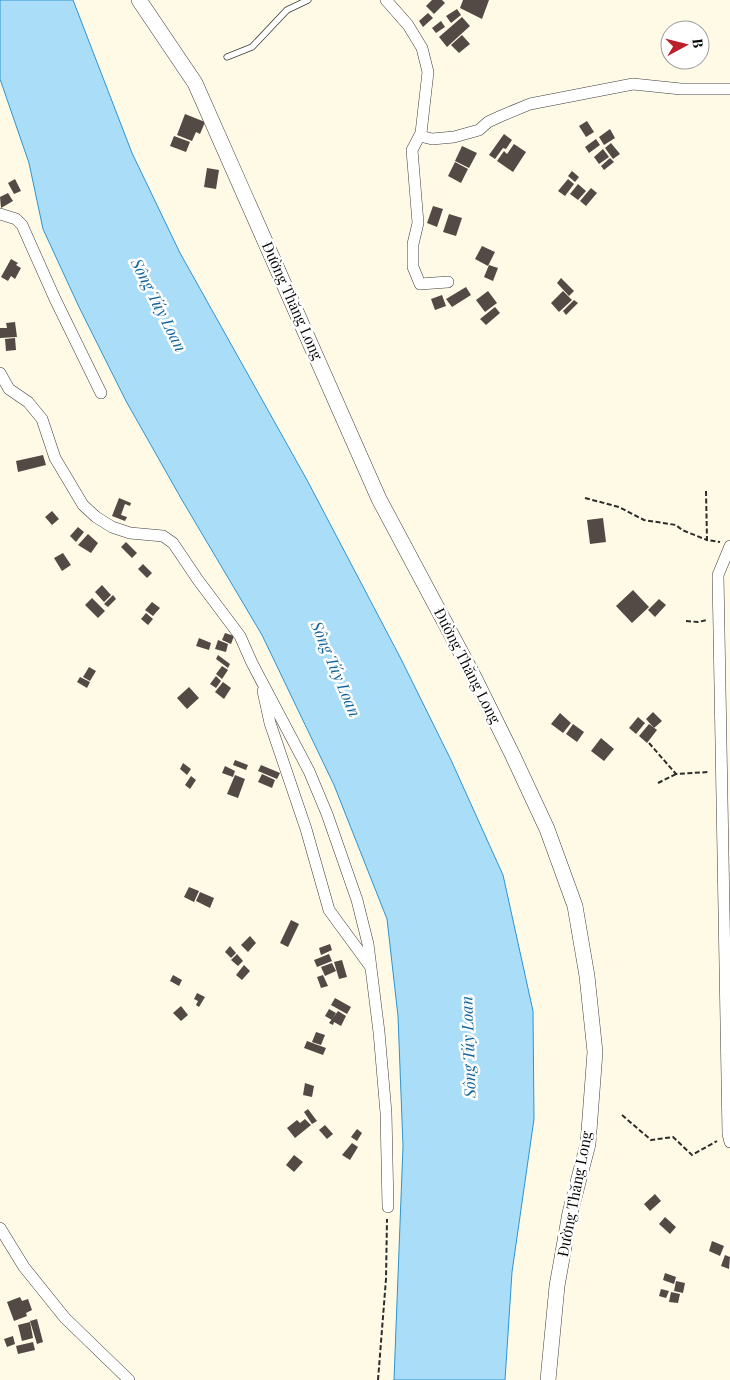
<svg xmlns="http://www.w3.org/2000/svg" width="730" height="1380" viewBox="0 0 730 1380" font-family="'Playfair Display',serif">
<style>
.water{fill:#a9ddf8;stroke:#2e94d1}
.building{fill:#534a46}
.lines{fill:none;stroke-linecap:round;stroke-linejoin:round}
.service-casing{stroke:#3d3d3d;stroke-width:7}
.minor-casing{stroke:#3d3d3d;stroke-width:12}
.tertiary-casing{stroke:#3d3d3d;stroke-width:16}
.path{stroke:#2c2c2c;stroke-width:2;stroke-dasharray:5 2.5;stroke-linecap:butt}
.service{stroke:#fff;stroke-width:5.5}
.minor{stroke:#fff;stroke-width:11}
.tertiary{stroke:#fff;stroke-width:15}
.labels{text-anchor:middle;stroke-width:5;stroke-linejoin:round;paint-order:stroke}
.street-label{font-size:15px;fill:#0a0a0a;stroke:#fff}
.water-label{font-size:16px;font-style:italic;fill:#11649e;stroke:#fff}
</style>
<rect width="100%" height="100%" fill="#fffae6"/>
<polygon class="water" points="0,0 73,0 132,153 180,253 307,480 401,659 451,760 503,875 533,1011 534,1119 512,1272 505,1380 394,1380 403,1146 398,1016 387,919 334,785 262,635 182,500 126,401 79,307 43,229 29,163 0,79"/>
<g class="building">
<polygon points="432,0 442,0 445,3 434,14 426,6"/>
<polygon points="463,0 489,0 482,19 460,8"/>
<polygon points="457,9 461,15 451,23 446,16"/>
<polygon points="428,13 433,18 423,27 419,21"/>
<polygon points="462,17 470,26 447,47 439,37"/>
<polygon points="441,21 445,27 436,33 432,28"/>
<polygon points="462,35 470,44 459,53 451,45"/>
<polygon points="185,114 205,122 200,134 196,132 192,141 177,135"/>
<polygon points="587,121 594,132 586,137 579,126"/>
<polygon points="610,129 615,138 604,145 599,137"/>
<polygon points="504,134 512,140 506,149 503,148 495,159 489,155"/>
<polygon points="174,136 190,142 186,152 170,146"/>
<polygon points="596,139 600,145 589,153 585,147"/>
<polygon points="611,143 620,154 613,159 605,148"/>
<polygon points="514,144 526,152 513,172 497,161 504,151 507,154"/>
<polygon points="462,146 477,153 469,168 455,161"/>
<polygon points="603,149 609,157 599,164 594,157"/>
<polygon points="610,158 614,162 604,170 601,166"/>
<polygon points="455,162 468,169 461,183 448,176"/>
<polygon points="207,168 219,170 216,189 204,187"/>
<polygon points="572,171 579,177 575,182 568,176"/>
<polygon points="15,179 21,191 14,194 8,183"/>
<polygon points="568,179 574,184 565,196 558,191"/>
<polygon points="578,184 586,191 578,200 570,194"/>
<polygon points="591,188 597,193 586,206 580,201"/>
<polygon points="8,193 13,201 1,208 0,197"/>
<polygon points="433,206 443,209 437,227 427,223"/>
<polygon points="449,214 462,218 456,236 443,232"/>
<polygon points="482,246 495,252 488,266 475,259"/>
<polygon points="11,259 18,263 16,265 21,268 15,279 11,276 8,281 1,277"/>
<polygon points="489,265 498,268 493,281 484,277"/>
<polygon points="561,278 574,291 569,296 557,283"/>
<polygon points="466,287 471,295 452,307 446,299"/>
<polygon points="488,291 497,303 485,312 476,300"/>
<polygon points="563,291 572,300 559,312 551,303"/>
<polygon points="442,295 446,306 435,310 431,299"/>
<polygon points="574,300 578,303 566,315 563,311"/>
<polygon points="495,307 500,313 486,325 480,319"/>
<polygon points="15,322 17,337 0,338 0,328 7,328 6,323"/>
<polygon points="15,338 16,350 6,351 5,339"/>
<polygon points="43,455 46,465 18,472 16,461"/>
<polygon points="119,498 131,503 130,506 125,504 121,515 127,517 125,521 112,516"/>
<polygon points="52,511 59,519 52,525 45,517"/>
<polygon points="603,518 606,542 590,544 587,520"/>
<polygon points="78,527 84,532 76,542 70,536"/>
<polygon points="88,534 98,543 91,553 78,545"/>
<polygon points="126,542 137,553 132,558 121,547"/>
<polygon points="63,553 71,565 62,571 54,558"/>
<polygon points="143,564 152,573 147,578 138,569"/>
<polygon points="102,585 111,595 104,602 95,592"/>
<polygon points="633,590 649,607 632,623 616,606"/>
<polygon points="113,595 116,599 108,607 104,604"/>
<polygon points="92,598 105,611 98,618 85,605"/>
<polygon points="659,599 666,605 655,617 648,610"/>
<polygon points="152,602 160,608 153,616 145,610"/>
<polygon points="146,613 153,619 148,625 141,619"/>
<polygon points="225,633 234,636 231,644 222,640"/>
<polygon points="199,638 211,643 209,650 196,646"/>
<polygon points="218,640 228,644 226,652 215,649"/>
<polygon points="218,655 230,664 228,668 216,659"/>
<polygon points="222,666 228,670 222,679 216,674"/>
<polygon points="89,667 96,671 90,681 83,677"/>
<polygon points="216,676 221,681 216,688 210,684"/>
<polygon points="80,677 90,682 87,688 77,682"/>
<polygon points="223,682 231,688 224,699 215,692"/>
<polygon points="189,687 199,698 187,709 177,698"/>
<polygon points="653,712 662,721 654,728 646,719"/>
<polygon points="560,713 571,723 563,733 551,724"/>
<polygon points="638,717 645,723 636,734 629,728"/>
<polygon points="573,724 584,732 577,742 566,734"/>
<polygon points="649,724 657,730 647,743 639,736"/>
<polygon points="601,738 614,749 604,761 591,751"/>
<polygon points="235,760 248,765 246,770 233,765"/>
<polygon points="183,763 191,769 187,775 180,769"/>
<polygon points="261,765 280,773 277,779 258,771"/>
<polygon points="225,766 235,771 233,777 222,773"/>
<polygon points="262,774 275,780 272,788 258,782"/>
<polygon points="235,775 245,779 238,798 227,794"/>
<polygon points="191,776 196,780 190,789 185,785"/>
<polygon points="189,887 199,891 194,902 184,897"/>
<polygon points="200,892 214,898 210,908 196,901"/>
<polygon points="291,920 299,924 288,947 280,943"/>
<polygon points="250,936 256,943 248,952 241,945"/>
<polygon points="330,944 332,950 321,955 319,948"/>
<polygon points="230,946 236,953 231,958 225,952"/>
<polygon points="237,954 243,961 238,966 231,960"/>
<polygon points="329,954 332,961 317,967 314,960"/>
<polygon points="342,960 347,977 339,979 334,962"/>
<polygon points="332,963 336,971 325,976 321,967"/>
<polygon points="244,965 250,971 242,980 236,975"/>
<polygon points="173,975 182,980 179,986 170,981"/>
<polygon points="323,975 328,986 321,988 317,977"/>
<polygon points="197,993 205,997 199,1007 196,1005 198,1001 194,999"/>
<polygon points="335,998 351,1007 347,1014 331,1005"/>
<polygon points="181,1006 188,1015 181,1021 173,1013"/>
<polygon points="329,1009 336,1013 332,1020 325,1016"/>
<polygon points="338,1011 346,1016 341,1026 334,1022 333,1025 329,1023"/>
<polygon points="316,1032 325,1035 321,1045 312,1042"/>
<polygon points="307,1041 326,1048 323,1055 304,1048"/>
<polygon points="305,1083 314,1086 312,1097 303,1095"/>
<polygon points="308,1109 317,1121 312,1124 304,1112"/>
<polygon points="305,1119 311,1125 295,1138 287,1128 297,1120 300,1123"/>
<polygon points="325,1125 333,1134 327,1139 319,1130"/>
<polygon points="357,1129 362,1133 357,1141 351,1137"/>
<polygon points="352,1143 358,1147 350,1160 342,1155"/>
<polygon points="294,1155 303,1162 294,1172 286,1165"/>
<polygon points="655,1194 661,1201 650,1211 644,1204"/>
<polygon points="665,1217 676,1227 670,1234 659,1224"/>
<polygon points="712,1241 724,1246 720,1256 709,1251"/>
<polygon points="725,1255 730,1257 729,1269 721,1266"/>
<polygon points="665,1273 676,1277 674,1284 663,1280"/>
<polygon points="676,1281 685,1283 683,1293 674,1291"/>
<polygon points="661,1289 669,1291 666,1298 659,1296"/>
<polygon points="671,1292 680,1294 678,1303 669,1302"/>
<polygon points="20,1297 22,1301 28,1299 32,1310 26,1313 27,1316 14,1321 7,1302"/>
<polygon points="37,1319 43,1342 37,1344 30,1321"/>
<polygon points="30,1322 33,1338 22,1341 18,1325"/>
<polygon points="13,1336 15,1344 7,1347 4,1339"/>
<polygon points="33,1342 35,1350 18,1354 16,1346"/>
</g>
<g class="lines">
<defs>
<polyline id="service" points="227,57 252,47 287,10 308,0"/>
<g id="minor">
<polyline points="386,0 408,25 422,48 428,72 421,133 412,150 418,223 413,244 413,267 420,284 448,282"/>
<polyline points="420,136 432,139 454,137 479,130 488,122 501,116 530,104 633,84 681,89 730,89"/>
<polyline points="0,214 16,219 22,225 55,299 101,393"/>
<polyline points="0,373 9,389 28,402 42,419 55,458 83,505 96,517 112,527 130,533 163,536 173,543 198,580 240,636 252,663 309,771 327,814 357,900 368,944 379,1032 386,1113 388,1207"/>
<polyline points="730,546 718,575 728,1134 730,1142"/>
<polyline points="263,691 270,723 306,829 329,910 370,966"/>
<polyline points="0,1228 24,1267 65,1318 129,1380"/>
</g>
<polyline id="tertiary" points="139,0 195,83 379,499 474,677 513,756 547,829 575,906 587,976 595,1052 588,1144 570,1213 557,1286 548,1380"/>
</defs>
<use href="#service" class="service-casing"/>
<use href="#minor" class="minor-casing"/>
<use href="#tertiary" class="tertiary-casing"/>
<g class="path">
<polyline points="706,491 707,540 720,542"/>
<polyline points="585,498 619,507 644,520 676,525 682,530 707,540"/>
<polyline points="686,621 698,622 707,620"/>
<polyline points="649,743 676,774 709,772"/>
<polyline points="658,783 676,774"/>
<polyline points="622,1115 651,1140 673,1137 692,1155 717,1141"/>
<polyline points="378,1380 386,1279 387,1219"/>
</g>
<use href="#service" class="service"/>
<use href="#minor" class="minor"/>
<use href="#tertiary" class="tertiary"/>
</g>
<g class="labels">
<g class="street-label">
<text transform="translate(292 301) rotate(66)" y="5">Đường Thăng Long</text>
<text transform="translate(467 666) rotate(63)" y="5">Đường Thăng Long</text>
<text transform="translate(575 1194) rotate(-79)" y="5">Đường Thăng Long</text>
</g>
<g class="water-label">
<text transform="translate(159 305) rotate(63)" y="6">Sông Túy Loan</text>
<text transform="translate(336 669) rotate(67)" y="6">Sông Túy Loan</text>
<text transform="translate(468 1047) rotate(-92)" y="6">Sông Túy Loan</text>
</g>
</g>
<g transform="translate(685 45) rotate(83)"><circle r="24" fill="#ffffff" stroke="#9d9d9d"/>
<path d="M0-4L9 19L0 12L-9 19Z" fill="#bd1f2a"/>
<text y="-8" font-size="14" font-weight="bold" text-anchor="middle" fill="#0a0a0a">B</text>
</g>
</svg>
